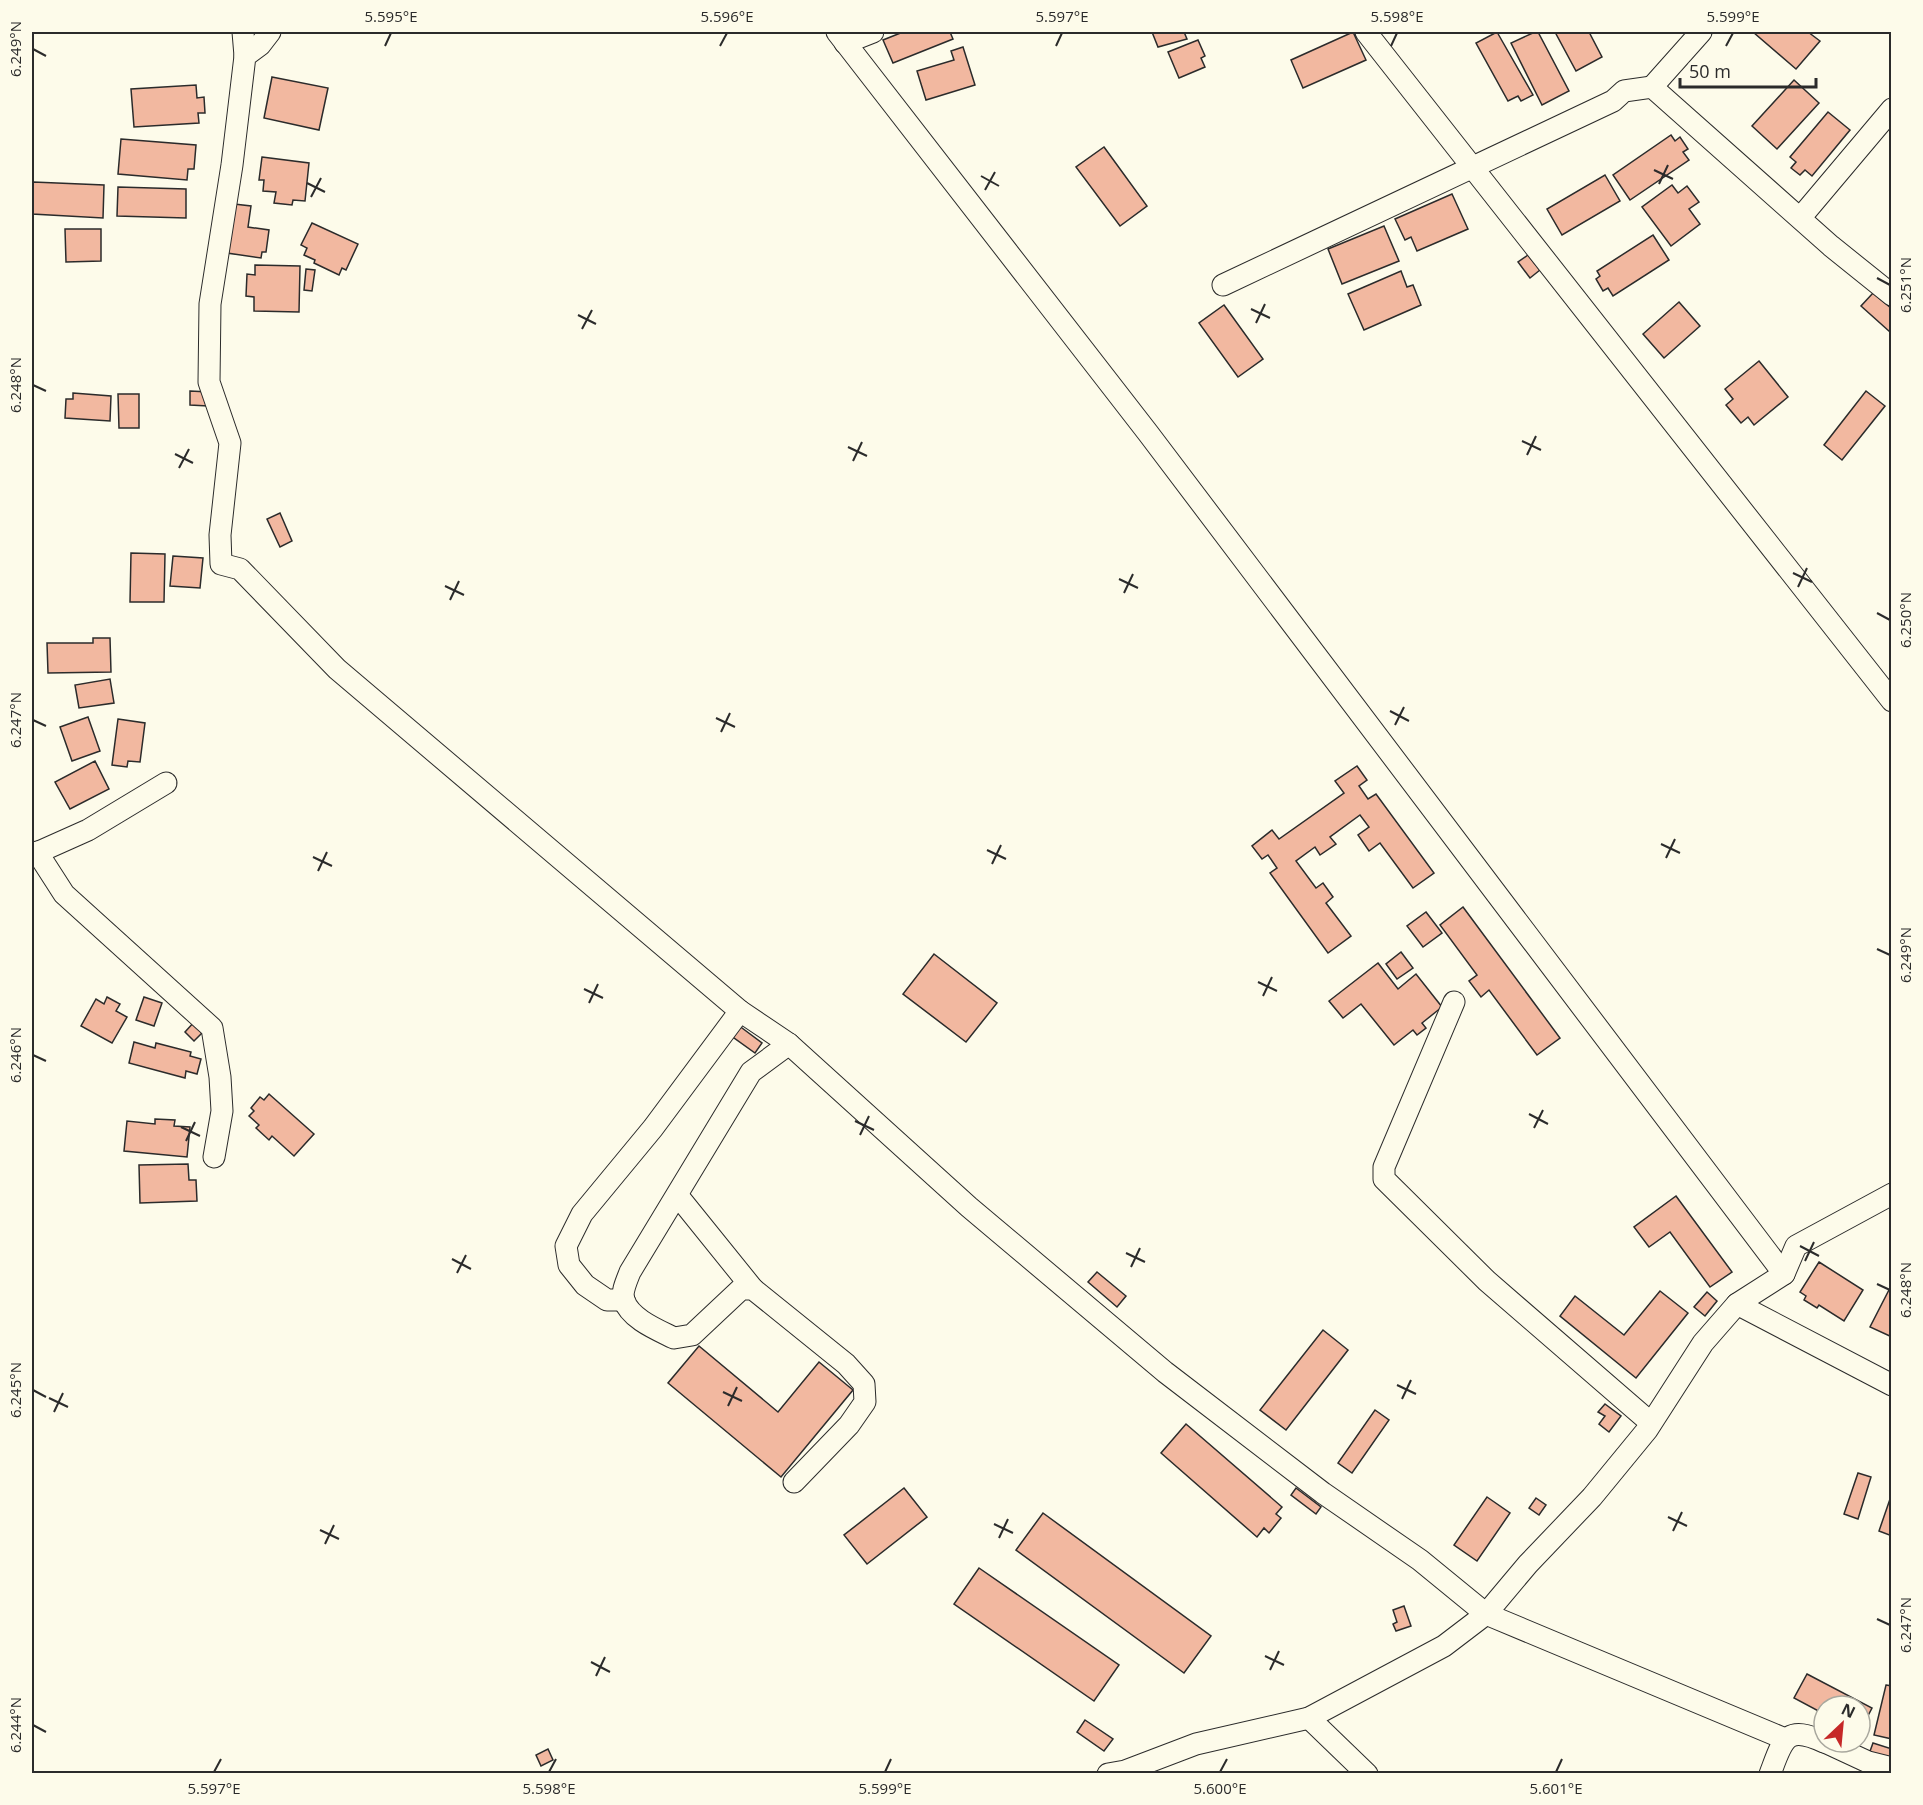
<svg xmlns="http://www.w3.org/2000/svg" width="1923" height="1805" viewBox="0 0 1923 1805" font-family="'Open Sans',sans-serif">
<style>
.building{fill:#f2b8a0;stroke:#2b2b2b;stroke-width:1.5}
.lines{fill:none;stroke-linecap:round;stroke-linejoin:round}
.minor-casing{stroke:#2b2b2b;stroke-width:23}
.minor{stroke:#fdfbea;stroke-width:21}
.ticks{fill:none;stroke:#2b2b2b;stroke-width:2}
.neatline{fill:none;stroke:#2b2b2b;stroke-width:2}
.ticks-label{font-size:15px;text-anchor:middle;fill:#2b2b2b}
</style>
<rect width="100%" height="100%" fill="#fdfbea"/>
<g class="building">
<polygon points="903,32 950,32 953,39 893,63 883,40"/>
<polygon points="1152,32 1184,32 1187,39 1158,47"/>
<polygon points="1353,32 1366,60 1303,88 1291,60"/>
<polygon points="1497,32 1533,95 1521,101 1518,96 1508,101 1476,43"/>
<polygon points="1535,32 1538,32 1569,91 1542,105 1511,43"/>
<polygon points="1555,32 1589,32 1602,57 1576,71"/>
<polygon points="1753,32 1808,32 1820,41 1796,69"/>
<polygon points="1198,40 1205,56 1201,58 1205,67 1179,78 1168,52"/>
<polygon points="963,47 975,85 926,100 917,71 954,60 951,51"/>
<polygon points="272,77 328,88 319,130 264,118"/>
<polygon points="1794,80 1819,103 1777,149 1752,126"/>
<polygon points="196,85 197,98 204,97 205,113 198,113 199,123 134,127 131,89"/>
<polygon points="1828,112 1850,130 1812,176 1805,170 1800,175 1791,168 1796,162 1790,157"/>
<polygon points="1671,135 1675,141 1680,137 1688,149 1683,152 1689,160 1630,200 1613,175"/>
<polygon points="121,139 196,145 194,169 188,169 187,180 118,174"/>
<polygon points="1104,147 1147,206 1120,226 1076,167"/>
<polygon points="262,157 309,163 305,201 293,200 292,205 274,203 276,192 263,191 264,180 259,180"/>
<polygon points="1605,175 1620,201 1562,235 1547,209"/>
<polygon points="33,182 104,185 103,218 32,214"/>
<polygon points="1672,185 1678,193 1687,186 1699,202 1689,209 1700,224 1671,246 1642,207"/>
<polygon points="118,187 186,189 186,218 117,216"/>
<polygon points="1452,194 1468,229 1417,251 1411,237 1405,240 1395,219"/>
<polygon points="234,204 251,206 248,227 269,230 266,252 262,252 261,258 227,253"/>
<polygon points="312,223 358,244 346,270 342,268 339,275 314,263 315,260 304,255 307,248 301,245"/>
<polygon points="1384,226 1399,261 1342,284 1328,249"/>
<polygon points="65,229 101,229 101,261 66,262"/>
<polygon points="1653,235 1669,260 1613,296 1608,288 1603,291 1596,279 1600,276 1597,271"/>
<polygon points="1528,255 1540,270 1530,278 1518,262"/>
<polygon points="255,265 300,266 299,312 254,311 254,297 246,296 247,274 255,275"/>
<polygon points="306,269 315,270 312,291 304,290"/>
<polygon points="1401,271 1407,287 1413,285 1421,305 1364,330 1348,294"/>
<polygon points="1873,293 1892,309 1890,332 1861,306"/>
<polygon points="1679,302 1700,326 1664,358 1643,334"/>
<polygon points="1224,305 1263,359 1238,377 1199,323"/>
<polygon points="1759,361 1788,397 1754,425 1748,417 1741,423 1726,405 1733,399 1725,389"/>
<polygon points="190,391 209,392 208,406 190,405"/>
<polygon points="1866,391 1885,406 1842,460 1824,445"/>
<polygon points="73,393 111,396 110,421 65,418 66,399 73,399"/>
<polygon points="118,394 139,394 139,428 119,428"/>
<polygon points="280,513 292,541 280,547 267,519"/>
<polygon points="131,553 165,554 164,602 130,602"/>
<polygon points="173,556 203,558 200,588 170,586"/>
<polygon points="93,638 110,638 111,672 48,673 47,643 93,643"/>
<polygon points="110,679 114,703 79,708 75,685"/>
<polygon points="88,717 100,751 72,761 60,727"/>
<polygon points="118,719 145,723 140,762 128,761 127,767 112,765"/>
<polygon points="95,761 109,789 70,809 55,782"/>
<polygon points="1357,766 1367,780 1359,786 1368,799 1376,794 1434,873 1413,888 1380,843 1369,851 1358,835 1369,827 1360,815 1330,837 1336,844 1320,855 1315,847 1296,861 1316,888 1323,883 1333,897 1326,903 1351,936 1328,953 1270,873 1277,868 1268,855 1262,859 1252,846 1272,830 1279,839 1344,793 1335,781"/>
<polygon points="1463,907 1560,1038 1537,1055 1489,990 1481,997 1469,981 1477,975 1440,925"/>
<polygon points="1426,912 1442,933 1423,947 1407,926"/>
<polygon points="1401,952 1413,968 1397,979 1386,964"/>
<polygon points="934,954 997,1003 966,1042 903,994"/>
<polygon points="1378,963 1398,989 1416,974 1442,1007 1422,1023 1426,1028 1417,1035 1413,1030 1394,1045 1361,1004 1343,1018 1329,1001"/>
<polygon points="107,997 120,1004 116,1011 127,1017 112,1043 81,1026 96,999 104,1004"/>
<polygon points="144,997 162,1003 154,1026 136,1020"/>
<polygon points="195,1021 204,1031 194,1041 185,1032"/>
<polygon points="738,1025 762,1043 755,1053 730,1035"/>
<polygon points="134,1042 155,1048 156,1043 191,1052 190,1056 201,1059 197,1074 186,1071 185,1078 129,1063"/>
<polygon points="269,1094 314,1134 294,1156 272,1136 269,1140 256,1128 259,1125 249,1116 254,1111 251,1108 260,1097 264,1100"/>
<polygon points="155,1119 175,1120 174,1126 190,1127 187,1157 124,1151 127,1121 155,1124"/>
<polygon points="188,1164 189,1180 196,1180 197,1201 140,1203 139,1165"/>
<polygon points="1676,1196 1732,1272 1710,1287 1670,1232 1649,1247 1634,1227"/>
<polygon points="1819,1262 1863,1290 1844,1321 1819,1305 1817,1308 1804,1300 1806,1296 1800,1292"/>
<polygon points="1097,1272 1126,1296 1117,1307 1088,1282"/>
<polygon points="1892,1284 1892,1337 1870,1327"/>
<polygon points="1660,1291 1688,1313 1636,1378 1560,1316 1575,1296 1624,1335"/>
<polygon points="1707,1292 1717,1301 1705,1316 1694,1307"/>
<polygon points="1323,1330 1348,1350 1286,1430 1260,1410"/>
<polygon points="699,1346 778,1412 819,1362 853,1390 781,1477 668,1383"/>
<polygon points="1605,1404 1621,1416 1609,1432 1599,1424 1605,1416 1598,1412"/>
<polygon points="1375,1410 1389,1420 1352,1473 1338,1463"/>
<polygon points="1186,1424 1282,1507 1276,1514 1281,1518 1269,1533 1264,1528 1257,1537 1161,1453"/>
<polygon points="1858,1473 1871,1477 1858,1519 1844,1514"/>
<polygon points="904,1488 927,1517 867,1564 844,1535"/>
<polygon points="1296,1488 1321,1507 1316,1514 1291,1495"/>
<polygon points="1487,1497 1510,1513 1477,1561 1454,1545"/>
<polygon points="1536,1498 1546,1505 1539,1515 1529,1508"/>
<polygon points="1890,1499 1892,1500 1892,1536 1879,1531"/>
<polygon points="1043,1513 1211,1636 1184,1673 1016,1550"/>
<polygon points="979,1568 1119,1665 1094,1701 954,1604"/>
<polygon points="1404,1606 1411,1626 1396,1631 1393,1624 1397,1622 1393,1610"/>
<polygon points="1807,1674 1872,1708 1860,1731 1860,1706 1824,1706 1824,1714 1794,1698"/>
<polygon points="1886,1685 1892,1686 1892,1739 1874,1735"/>
<polygon points="1085,1720 1113,1739 1104,1751 1077,1732"/>
<polygon points="1873,1743 1892,1749 1892,1761 1869,1754"/>
<polygon points="548,1749 553,1760 541,1766 536,1755"/>
</g>
<g class="lines">
<defs>
<g id="minor">
<polyline points="243,32 245,56"/>
<polyline points="270,32 260,45 245,56 232,165 210,304 209,382 230,443 220,535 221,564 240,569 337,669 740,1011 789,1044 969,1207 1165,1372 1323,1493 1420,1560 1486,1614 1785,1739"/>
<polyline points="837,32 1148,433 1784,1274"/>
<polyline points="1366,32 1892,701"/>
<polyline points="845,43 873,32"/>
<polyline points="1652,87 1701,32"/>
<polyline points="1801,217 1892,109"/>
<polyline points="1223,285 1613,101 1624,91 1652,87 1831,246 1892,295"/>
<polyline points="37,852 64,894 212,1028 220,1077 222,1111 214,1157"/>
<polyline points="32,855 88,830 166,783"/>
<polyline points="1454,1002 1384,1167 1384,1179 1487,1281 1651,1423"/>
<path d="M789 1044 751 1072 630 1272C627 1280 621 1292 624 1300 630 1319 658 1330 674 1338L692 1335 741 1289H753L846 1364 864 1384 865 1402 849 1425 794 1482"/>
<polyline points="678,1196 753,1289"/>
<polyline points="624,1300 607,1300 585,1285 569,1265 566,1246 582,1214 653,1128 740,1011"/>
<polyline points="1737,1304 1892,1385"/>
<polyline points="1309,1718 1367,1774"/>
<polyline points="1825,1742 1868,1762 1892,1768"/>
<polyline points="1108,1774 1125,1771 1196,1744 1309,1718 1444,1646 1486,1614 1528,1564 1592,1497 1647,1430 1703,1343 1737,1304 1784,1274 1796,1246 1892,1194"/>
<path d="M1770 1774C1783 1740 1785 1724 1824 1742"/>
</g>
</defs>
<use href="#minor" class="minor-casing"/>
<use href="#minor" class="minor"/>
</g>
<path class="ticks" d="M385 46 391 33M720 46 727 33M1056 46 1062 33M1391 46 1397 33M1726 46 1733 33M33 49 46 56M1654 170 1673 179M981 176 999 186M307 183 325 192M1659 184 1668 165M985 190 995 172M311 197 321 178M1877 278 1890 285M1251 309 1270 318M578 315 596 324M1256 323 1265 304M582 329 592 310M33 385 46 391M1522 441 1541 450M848 447 867 456M175 454 193 463M1527 455 1536 436M853 461 862 442M179 468 189 449M1793 573 1812 582M1119 579 1138 588M445 586 464 595M1798 587 1807 568M1124 593 1133 574M450 600 459 581M1877 613 1890 620M1390 711 1409 721M716 718 735 727M33 720 46 726M1395 725 1404 707M721 732 730 713M1661 844 1680 853M987 850 1006 859M313 857 332 866M1666 858 1675 839M992 864 1001 845M318 871 327 852M1877 949 1890 955M1258 982 1277 991M584 989 603 998M1263 996 1272 977M589 1003 598 984M33 1055 46 1061M1529 1114 1548 1124M855 1121 874 1130M181 1127 200 1136M1534 1128 1543 1110M860 1135 869 1116M186 1141 195 1122M1800 1246 1819 1256M1126 1253 1145 1262M452 1259 471 1269M1805 1261 1814 1242M1131 1267 1140 1248M457 1273 466 1255M1877 1284 1890 1290M1397 1385 1416 1394M33 1390 46 1397M723 1392 742 1401M49 1398 68 1407M1402 1399 1411 1380M728 1406 737 1387M54 1412 63 1393M1668 1517 1687 1526M994 1524 1013 1533M320 1530 339 1539M1673 1531 1682 1512M999 1538 1008 1519M325 1544 334 1525M1877 1619 1890 1625M1265 1656 1284 1665M591 1662 610 1672M1270 1670 1279 1651M596 1676 605 1657M33 1725 46 1732M214 1772 221 1759M549 1772 556 1759M885 1772 891 1759M1220 1772 1227 1759M1556 1772 1562 1759"/>
<rect width="1923" height="1805" fill="none" stroke="#fdfbea" stroke-width="66"/>
<g transform="translate(1842 1724) rotate(26)"><circle r="28" fill="#fdfbea" stroke="#a9a89e" stroke-width="1.5"/>
<path d="M0-4.5L10 22L0 15L-10 22Z" fill="#c62828"/>
<text y="-9" font-size="16" font-weight="bold" text-anchor="middle" fill="#2b2b2b">N</text>
</g>
<path d="M1680 78v9h136v-9" fill="none" stroke="#2b2b2b" stroke-width="3"/>
<text x="1689" y="78" font-size="18" fill="#2b2b2b" stroke="#fdfbea" stroke-width="4.5" paint-order="stroke">50 m</text>
<rect x="33" y="33" width="1857" height="1739" class="neatline"/>
<g class="ticks-label">
<text x="391" y="22">5.595°E</text>
<text x="727" y="22">5.596°E</text>
<text x="1062" y="22">5.597°E</text>
<text x="1397" y="22">5.598°E</text>
<text x="1733" y="22">5.599°E</text>
<text transform="translate(16 49) rotate(-90)" y="5">6.249°N</text>
<text transform="translate(1906 285) rotate(-90)" y="5">6.251°N</text>
<text transform="translate(16 385) rotate(-90)" y="5">6.248°N</text>
<text transform="translate(1906 620) rotate(-90)" y="5">6.250°N</text>
<text transform="translate(16 720) rotate(-90)" y="5">6.247°N</text>
<text transform="translate(1906 955) rotate(-90)" y="5">6.249°N</text>
<text transform="translate(16 1055) rotate(-90)" y="5">6.246°N</text>
<text transform="translate(1906 1290) rotate(-90)" y="5">6.248°N</text>
<text transform="translate(16 1390) rotate(-90)" y="5">6.245°N</text>
<text transform="translate(1906 1625) rotate(-90)" y="5">6.247°N</text>
<text transform="translate(16 1725) rotate(-90)" y="5">6.244°N</text>
<text x="214" y="1794">5.597°E</text>
<text x="549" y="1794">5.598°E</text>
<text x="885" y="1794">5.599°E</text>
<text x="1220" y="1794">5.600°E</text>
<text x="1556" y="1794">5.601°E</text>
</g>
</svg>
